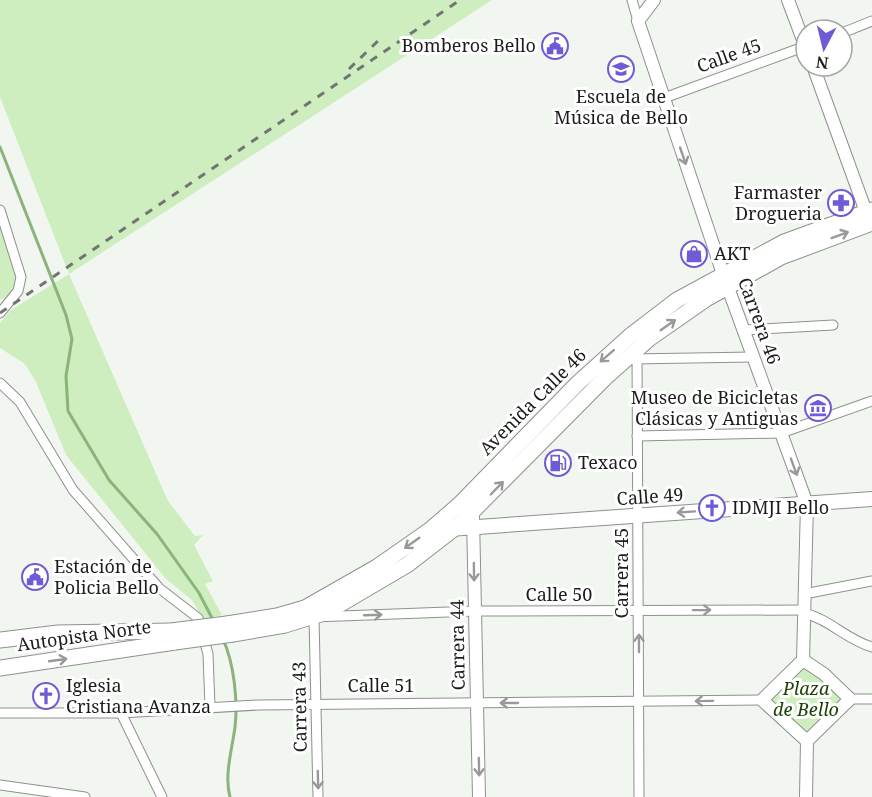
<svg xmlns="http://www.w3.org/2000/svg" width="872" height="797" viewBox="0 0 872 797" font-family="'Noto Serif',serif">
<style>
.green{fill:#ceeec0}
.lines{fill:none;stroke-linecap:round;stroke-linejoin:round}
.stream{stroke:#8bb37a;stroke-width:3}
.minor-casing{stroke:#8e918d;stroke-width:11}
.tertiary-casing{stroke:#8e918d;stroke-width:14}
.secondary-casing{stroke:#8e918d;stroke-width:16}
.primary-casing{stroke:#8e918d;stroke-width:17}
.minor{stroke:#fff;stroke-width:9}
.tertiary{stroke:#fff;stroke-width:12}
.secondary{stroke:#fff;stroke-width:14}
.primary{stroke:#fff;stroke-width:15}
.rail{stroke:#737573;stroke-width:3;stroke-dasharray:8 8;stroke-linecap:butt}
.primary-bridge-casing{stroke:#8e918d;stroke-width:17;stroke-linecap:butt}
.primary-bridge{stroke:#fff;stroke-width:15}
.oneway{stroke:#989998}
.labels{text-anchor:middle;stroke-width:6;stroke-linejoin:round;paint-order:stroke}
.poi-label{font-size:18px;fill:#1b1c1b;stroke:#fff;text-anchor:start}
.street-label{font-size:18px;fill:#1b1c1b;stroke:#fff}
.park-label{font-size:18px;font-style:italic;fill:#1c4104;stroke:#fff}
</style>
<rect width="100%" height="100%" fill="#f2f6f1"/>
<g class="green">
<polygon points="0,0 492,0 69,274 168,501 195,536 203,535 194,545 213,581 205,584 222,615 203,619 192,600 166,579 66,455 36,382 25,364 0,348 0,323 11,310 69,274 0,97"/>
<polygon points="0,211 17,262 18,289 0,300"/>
<polygon points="804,664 844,699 807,736 767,700"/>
</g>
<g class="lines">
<g class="stream">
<polyline points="0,147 66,315 72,339 66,376 68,411 109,480 157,534 199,593 213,620"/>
<path d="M223 639C234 663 238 701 235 727 232 750 224 775 230 797"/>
</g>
<defs>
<g id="minor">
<polyline points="632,0 638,21"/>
<polyline points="842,33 872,21"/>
<polyline points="664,98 806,46"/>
<polyline points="0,210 21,277 18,291 0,313"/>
<polyline points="744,330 833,325"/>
<polyline points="637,349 639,797"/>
<polyline points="631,359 753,357"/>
<polyline points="0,383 20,402 73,490 159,588 198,618 208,654 210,707"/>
<polyline points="637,436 781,433 872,401"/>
<polyline points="804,594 872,581"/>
<path d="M804 613C829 619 847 640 872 647"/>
<polyline points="850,699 872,699"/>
<polyline points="0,713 121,713 258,705 762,700"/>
<polyline points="121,713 162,797"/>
<polyline points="0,785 85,797"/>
<polyline points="318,797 314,617 475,611 804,610"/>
</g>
<g id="tertiary">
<polyline points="654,0 638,21 723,274 807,504 803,660"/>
<polyline points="788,0 806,48"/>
<polyline points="813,66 869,220"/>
<polyline points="473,517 479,797"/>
<polygon points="803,660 824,674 850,699 807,741 762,700"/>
<polyline points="806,797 807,741"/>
</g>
<polyline id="secondary" points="449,529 872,499"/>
<g id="primary">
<polyline points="227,624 277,616 305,608 377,567 430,530 460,504 578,383 630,336 677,300 784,242 872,210"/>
<polyline points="233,634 285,625 327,612 407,565 460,524 605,378 650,338 706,299 781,257 872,223"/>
<polyline points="0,640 58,633 171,631"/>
<polyline points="0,668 175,642"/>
</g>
</defs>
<use href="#minor" class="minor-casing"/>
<use href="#tertiary" class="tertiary-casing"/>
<use href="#secondary" class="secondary-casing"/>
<use href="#primary" class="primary-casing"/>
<use href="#minor" class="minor"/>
<use href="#tertiary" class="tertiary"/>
<use href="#secondary" class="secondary"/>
<use href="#primary" class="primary"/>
<g class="rail">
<polyline points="349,69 380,39"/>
<polyline points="0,313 460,0"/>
</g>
<defs>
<g id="primary-bridge">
<polyline points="171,631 227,624"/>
<polyline points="175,642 233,634"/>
</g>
</defs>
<use href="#primary-bridge" class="primary-bridge-casing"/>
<use href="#primary-bridge" class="primary-bridge"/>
</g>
<defs><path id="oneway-shaft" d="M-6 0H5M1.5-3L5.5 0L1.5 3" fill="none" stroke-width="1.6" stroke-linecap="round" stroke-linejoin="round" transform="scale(1.5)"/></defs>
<g class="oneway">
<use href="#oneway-shaft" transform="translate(683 156) rotate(71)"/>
<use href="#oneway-shaft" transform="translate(840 235) rotate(-20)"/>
<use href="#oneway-shaft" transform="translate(668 325) rotate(-35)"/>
<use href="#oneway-shaft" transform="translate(607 356) rotate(139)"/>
<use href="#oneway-shaft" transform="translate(794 467) rotate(70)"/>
<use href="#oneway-shaft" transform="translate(497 488) rotate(-46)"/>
<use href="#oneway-shaft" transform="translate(686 512) rotate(176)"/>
<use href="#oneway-shaft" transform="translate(412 543) rotate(145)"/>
<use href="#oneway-shaft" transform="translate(474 572) rotate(89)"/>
<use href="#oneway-shaft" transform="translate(702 610) rotate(-1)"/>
<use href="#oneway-shaft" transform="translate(373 615) rotate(-2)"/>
<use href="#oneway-shaft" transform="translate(639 643) rotate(-90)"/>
<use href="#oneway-shaft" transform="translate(58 660) rotate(-8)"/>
<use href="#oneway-shaft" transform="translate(704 701) rotate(179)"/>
<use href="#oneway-shaft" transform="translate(509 703) rotate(180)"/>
<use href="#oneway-shaft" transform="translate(479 767) rotate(89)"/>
<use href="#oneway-shaft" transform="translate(318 780) rotate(89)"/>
</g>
<defs>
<symbol id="civic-ring" viewBox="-11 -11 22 22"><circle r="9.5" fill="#fff" stroke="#6f5bd5" stroke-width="1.5"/><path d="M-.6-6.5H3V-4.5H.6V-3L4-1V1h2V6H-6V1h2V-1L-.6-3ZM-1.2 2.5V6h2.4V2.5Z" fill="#6f5bd5"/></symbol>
<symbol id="school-ring" viewBox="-11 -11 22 22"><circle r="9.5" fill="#fff" stroke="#6f5bd5" stroke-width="1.5"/><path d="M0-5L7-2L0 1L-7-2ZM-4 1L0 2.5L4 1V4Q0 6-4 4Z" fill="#6f5bd5"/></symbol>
<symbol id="pharmacy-ring" viewBox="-11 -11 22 22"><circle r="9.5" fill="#fff" stroke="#6f5bd5" stroke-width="1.5"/><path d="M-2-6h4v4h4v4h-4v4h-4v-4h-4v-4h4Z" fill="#6f5bd5"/></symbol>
<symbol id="shop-ring" viewBox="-11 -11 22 22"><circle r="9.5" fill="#fff" stroke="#6f5bd5" stroke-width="1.5"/><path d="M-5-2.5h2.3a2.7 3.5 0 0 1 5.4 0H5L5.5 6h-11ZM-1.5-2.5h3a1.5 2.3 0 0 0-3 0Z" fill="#6f5bd5"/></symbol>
<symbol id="museum-ring" viewBox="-11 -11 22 22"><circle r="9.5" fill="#fff" stroke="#6f5bd5" stroke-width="1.5"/><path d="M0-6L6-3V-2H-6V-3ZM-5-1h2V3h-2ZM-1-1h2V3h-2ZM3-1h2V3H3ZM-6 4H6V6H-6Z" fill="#6f5bd5"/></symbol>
<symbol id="fuel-ring" viewBox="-11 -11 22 22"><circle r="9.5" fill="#fff" stroke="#6f5bd5" stroke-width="1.5"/><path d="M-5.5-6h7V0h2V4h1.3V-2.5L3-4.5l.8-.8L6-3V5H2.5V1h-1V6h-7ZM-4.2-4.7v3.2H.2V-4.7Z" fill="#6f5bd5"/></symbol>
<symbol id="church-ring" viewBox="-11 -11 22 22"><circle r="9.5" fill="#fff" stroke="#6f5bd5" stroke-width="1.5"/><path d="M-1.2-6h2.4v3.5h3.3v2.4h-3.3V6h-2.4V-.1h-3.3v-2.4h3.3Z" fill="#6f5bd5"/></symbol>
</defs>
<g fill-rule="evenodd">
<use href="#civic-ring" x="540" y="31" width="30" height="30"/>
<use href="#school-ring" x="606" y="54" width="30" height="30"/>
<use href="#pharmacy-ring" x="826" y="188" width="30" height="30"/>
<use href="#shop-ring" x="679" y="239" width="30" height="30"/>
<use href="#museum-ring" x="803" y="393" width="30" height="30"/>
<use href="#fuel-ring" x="543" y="448" width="30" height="30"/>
<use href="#church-ring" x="697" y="493" width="30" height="30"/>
<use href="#civic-ring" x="20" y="562" width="30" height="30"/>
<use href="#church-ring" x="31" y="681" width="30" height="30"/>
</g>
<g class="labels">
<g class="poi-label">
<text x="536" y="52" text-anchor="end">Bomberos Bello</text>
<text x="621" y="103" text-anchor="middle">Escuela de<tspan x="621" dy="21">Música de Bello</tspan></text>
<text x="822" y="199" text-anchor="end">Farmaster<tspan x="822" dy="21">Drogueria</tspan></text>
<text x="714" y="260">AKT</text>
<text x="798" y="404" text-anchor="end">Museo de Bicicletas<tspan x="798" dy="21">Clásicas y Antiguas</tspan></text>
<text x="578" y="469">Texaco</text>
<text x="732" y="514">IDMJI Bello</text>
<text x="54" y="573">Estación de<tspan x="54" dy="21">Policia Bello</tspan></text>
<text x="66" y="692">Iglesia<tspan x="66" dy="21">Cristiana Avanza</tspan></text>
</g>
<g class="street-label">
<text transform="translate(729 56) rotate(-20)" y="6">Calle 45</text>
<text transform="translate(759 321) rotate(70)" y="6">Carrera 46</text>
<text transform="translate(533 402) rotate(-45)" y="6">Avenida Calle 46</text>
<text transform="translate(650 497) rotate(-4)" y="6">Calle 49</text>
<text transform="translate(622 573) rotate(-90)" y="6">Carrera 45</text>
<text x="559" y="601">Calle 50</text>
<text transform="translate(84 636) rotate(-8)" y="6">Autopista Norte</text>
<text transform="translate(458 645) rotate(-91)" y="6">Carrera 44</text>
<text x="381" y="692">Calle 51</text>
<text transform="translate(300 707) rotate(-91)" y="6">Carrera 43</text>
</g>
<g class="park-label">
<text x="806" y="695">Plaza<tspan x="806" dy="21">de Bello</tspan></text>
</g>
</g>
<g transform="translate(824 48) rotate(187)"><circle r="28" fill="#ffffff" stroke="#a4a4a4" stroke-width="1.5"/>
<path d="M0-4.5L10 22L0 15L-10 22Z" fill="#6f5bd5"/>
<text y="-9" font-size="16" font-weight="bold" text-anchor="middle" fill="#1b1c1b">N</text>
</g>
</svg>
